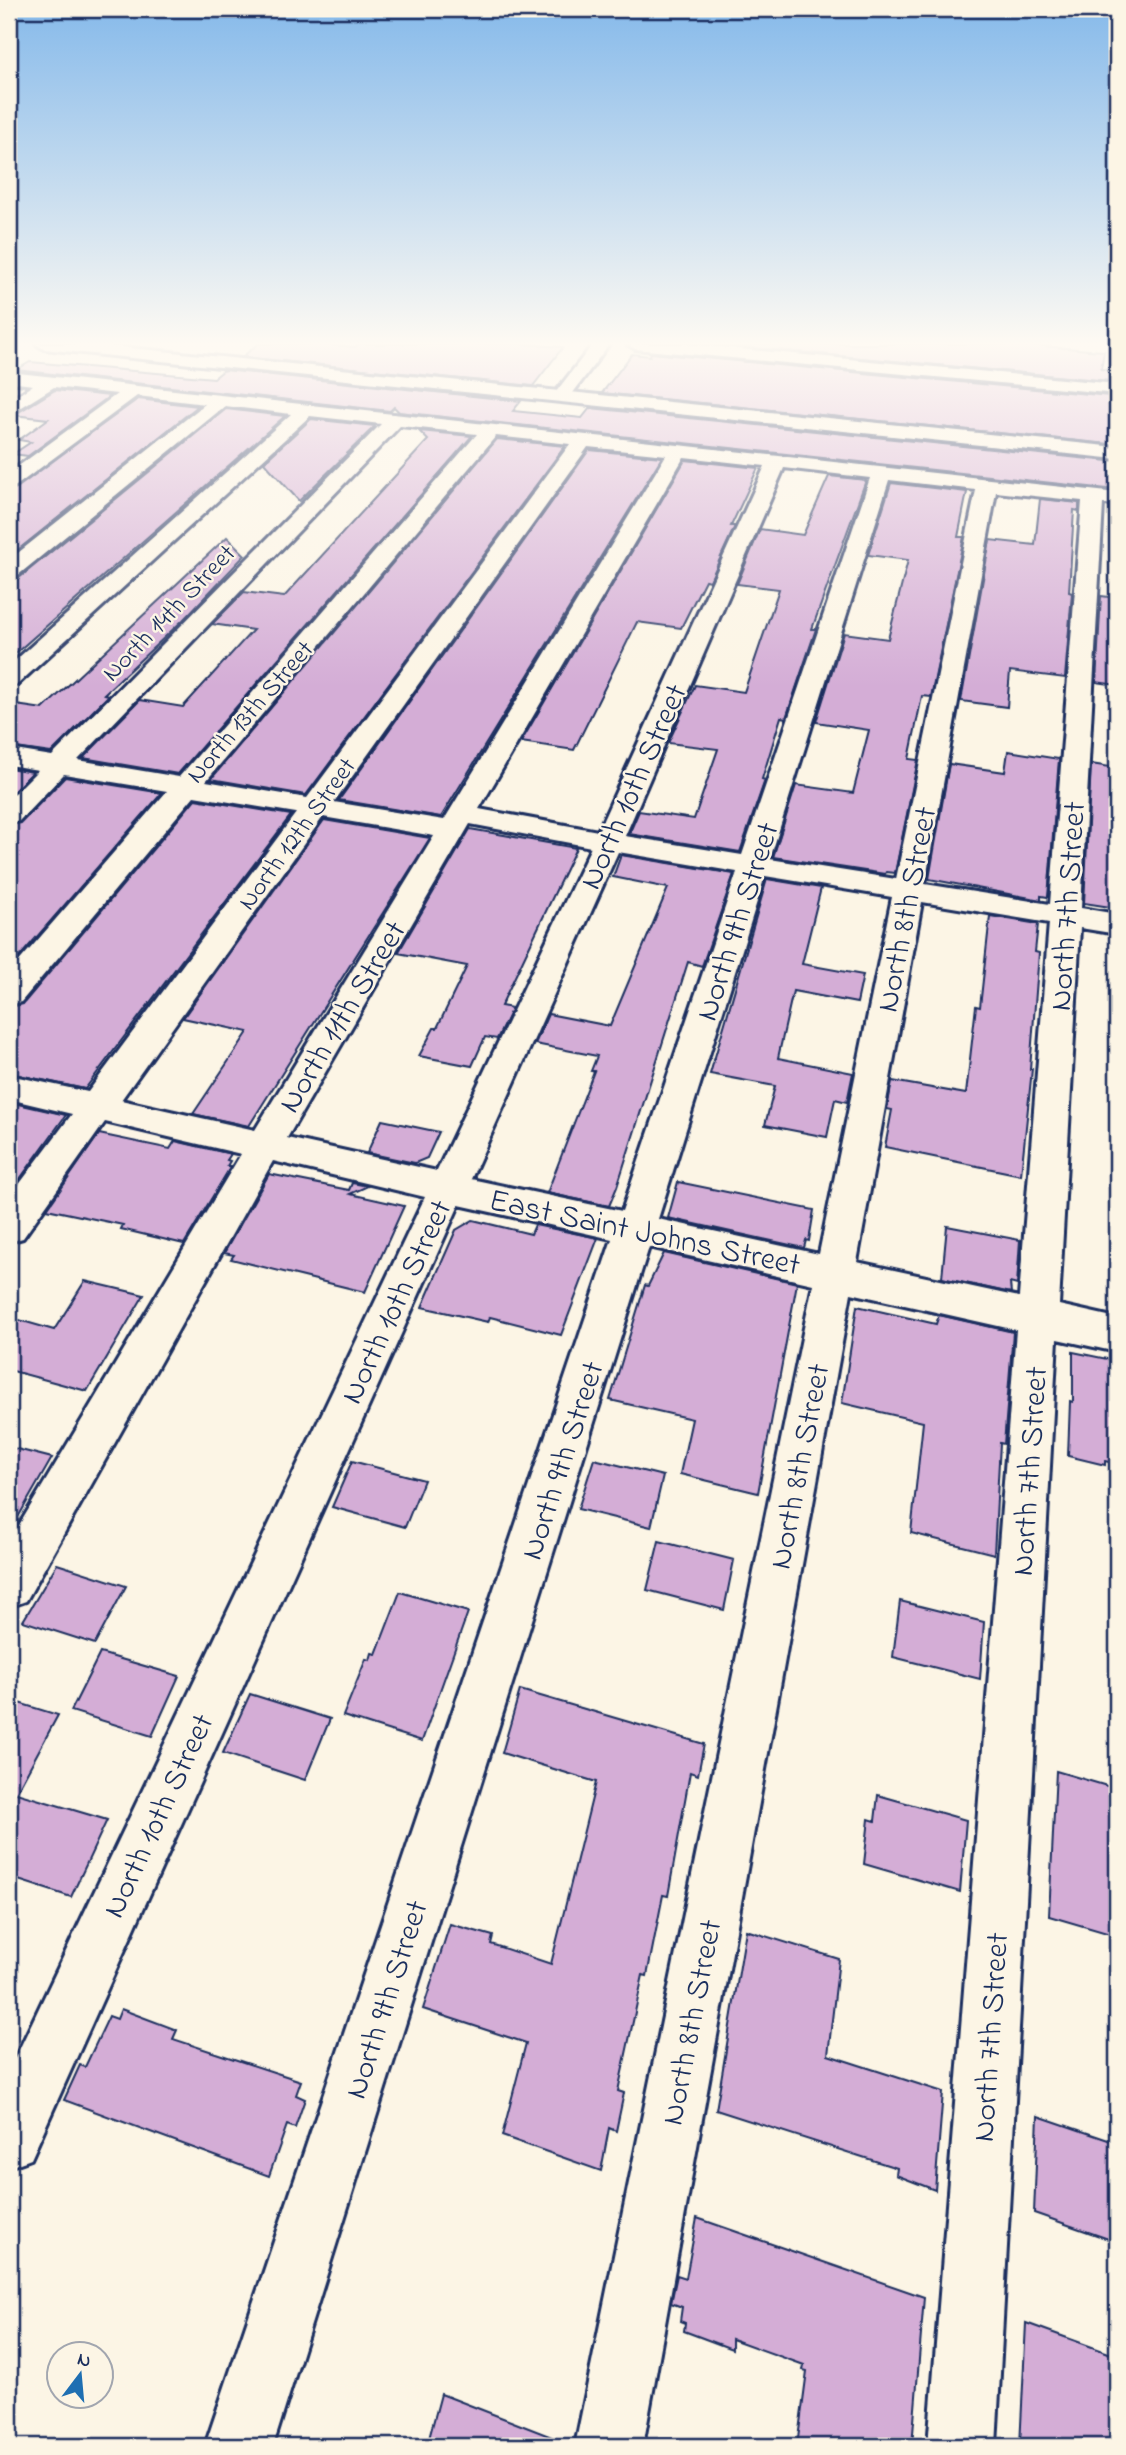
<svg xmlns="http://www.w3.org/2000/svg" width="1126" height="2455" viewBox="0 0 1126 2455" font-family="'Indie Flower',sans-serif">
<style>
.building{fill:#d4add6;stroke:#1b2f5e;stroke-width:2}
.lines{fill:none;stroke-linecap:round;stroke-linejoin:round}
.minor-casing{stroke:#1b2f5e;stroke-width:6}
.major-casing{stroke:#1b2f5e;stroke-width:6}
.minor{fill:#fcf5e5;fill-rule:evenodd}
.major{fill:#fcf5e5;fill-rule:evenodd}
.labels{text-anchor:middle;stroke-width:5;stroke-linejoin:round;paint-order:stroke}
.far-street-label{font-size:26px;fill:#1b2f5e;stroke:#fcf5e5}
.street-label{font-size:32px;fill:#1b2f5e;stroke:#fcf5e5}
</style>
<rect width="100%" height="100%" fill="#fcf5e5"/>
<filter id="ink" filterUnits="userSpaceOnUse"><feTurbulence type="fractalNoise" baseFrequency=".0143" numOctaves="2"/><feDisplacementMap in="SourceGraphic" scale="14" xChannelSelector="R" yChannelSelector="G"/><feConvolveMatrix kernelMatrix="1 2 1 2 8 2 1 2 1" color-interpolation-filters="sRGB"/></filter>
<g filter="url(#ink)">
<g class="building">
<polygon points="258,344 319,344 355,347 359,344 523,344 563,347 533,386 242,357"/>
<polygon points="711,344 1019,344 1089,350 1104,351 1101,369 1110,370 1110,381"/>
<polygon points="651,353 1110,396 1109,444 602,393 632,354 650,356"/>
<polygon points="30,362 214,378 224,370 521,401 513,411 582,418 590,408 1109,461 1109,476 1117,477 1117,490 399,412 394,407 390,411 16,370"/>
<polygon points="55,390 110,396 28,456 13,454 31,442 19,440 48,419 14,415"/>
<polygon points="138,399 198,406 9,557 9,492"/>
<polygon points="226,409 285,416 9,659 9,580 19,578"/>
<polygon points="311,419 375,426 299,501 264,462"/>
<polygon points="419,431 472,436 178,774 83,758 140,700 183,707 253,630 212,624 244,592 284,597 428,440"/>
<polygon points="497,439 565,446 306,795 211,779"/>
<polygon points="589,450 662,457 441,817 339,800"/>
<polygon points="685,460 758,468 731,526 735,526 710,581 705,580 681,628 637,622 574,750 521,742"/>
<polygon points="829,476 866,480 812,629 816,629 786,718 781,717 762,779 765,780 740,852 629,834 639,811 694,819 718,749 668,743 695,685 744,692 779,589 737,584 760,529 803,535"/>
<polygon points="891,483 967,492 958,537 964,537 931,697 922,696 909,759 918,760 895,873 886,872 885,874 773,857 796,785 853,793 869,730 816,722 844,633 888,639 908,560 868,555"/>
<polygon points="1040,499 1079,503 1079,511 1074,510 1069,592 1072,593 1065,678 1010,671 1007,707 961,701 990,540 1035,545"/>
<polygon points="227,537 245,555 183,620 104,694 109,695 51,753 9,747 9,704 43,709"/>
<polygon points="1101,596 1117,598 1117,685 1096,682"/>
<polygon points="1008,751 1059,759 1048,897 1041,896 1041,900 929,879 949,764 1005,772"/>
<polygon points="1091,764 1117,768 1117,908 1084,903"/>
<polygon points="9,768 33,772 9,796"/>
<polygon points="65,777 162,793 9,969 9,825 21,823"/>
<polygon points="195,799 291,815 85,1089 9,1073 9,1007 23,1004"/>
<polygon points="324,820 430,838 249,1126 193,1114 248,1032 183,1018"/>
<polygon points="470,829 576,848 501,1006 512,1008 497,1039 485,1037 472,1066 419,1056 434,1028 437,1028 467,966 398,953"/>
<polygon points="621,855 734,874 702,966 688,962 617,1187 609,1206 547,1193 594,1071 591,1071 597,1056 535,1044 548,1014 610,1026 668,888 613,877"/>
<polygon points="767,879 821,888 802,964 863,975 857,1003 793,991 778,1058 853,1073 847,1102 835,1099 827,1137 765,1125 775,1086 710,1074"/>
<polygon points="990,916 1038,924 1035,952 1039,953 1030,1069 1032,1069 1021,1175 885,1147 892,1110 887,1109 892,1081 966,1094 976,1006 980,1007"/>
<polygon points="9,1102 66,1115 9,1194"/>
<polygon points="382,1120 439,1132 427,1158 415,1163 367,1153"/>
<polygon points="99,1134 170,1149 175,1141 231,1154 227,1160 230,1161 227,1166 231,1166 184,1244 121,1229 123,1225 47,1209"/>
<polygon points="269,1174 349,1190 352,1183 368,1186 350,1194 404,1206 365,1292 231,1259 234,1255 224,1253"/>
<polygon points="678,1182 814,1210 809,1241 806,1240 804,1248 668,1218"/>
<polygon points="473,1220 531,1234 535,1225 598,1238 561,1335 490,1317 488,1322 422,1307 456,1230"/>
<polygon points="947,1226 1020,1240 1017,1285 1010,1283 1011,1293 942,1278"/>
<polygon points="664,1253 797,1283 758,1493 680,1474 692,1419 610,1400 645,1285 648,1286"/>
<polygon points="85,1281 144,1295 87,1391 9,1370 9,1317 54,1330"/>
<polygon points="857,1306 936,1324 939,1315 1013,1332 1004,1444 1000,1443 994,1554 911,1533 923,1422 842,1403"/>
<polygon points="1073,1352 1117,1361 1117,1464 1105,1461 1105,1465 1068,1456 1070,1401 1073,1402"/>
<polygon points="9,1447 52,1458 9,1533"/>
<polygon points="594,1459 663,1476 651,1527 578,1509"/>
<polygon points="352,1461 424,1480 405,1527 332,1507"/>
<polygon points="659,1541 734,1560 724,1610 647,1590"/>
<polygon points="57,1564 126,1586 95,1644 23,1621"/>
<polygon points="400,1592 468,1612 422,1741 343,1716 366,1659 370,1660 372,1653 376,1654"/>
<polygon points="900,1601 984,1622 980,1679 893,1657"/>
<polygon points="100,1653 179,1676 152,1736 71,1711"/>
<polygon points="520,1690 704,1744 698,1775 690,1772 668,1896 663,1895 647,1976 643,1975 618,2091 624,2093 616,2131 609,2128 601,2171 502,2136 526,2043 423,2009 450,1924 493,1936 491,1944 551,1964 596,1782 502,1753"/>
<polygon points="250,1694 330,1719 305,1780 223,1753"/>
<polygon points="9,1700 58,1715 16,1793 107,1820 71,1897 9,1877"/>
<polygon points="1056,1771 1114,1788 1113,1818 1117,1819 1117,1936 1049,1916"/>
<polygon points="878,1795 966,1820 960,1892 864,1864 869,1819 875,1821"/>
<polygon points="746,1930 839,1959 828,2055 943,2092 935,2190 896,2175 897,2168 716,2110"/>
<polygon points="121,2009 177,2030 173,2039 301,2081 296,2095 305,2099 295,2128 287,2125 269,2176 64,2100 80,2065 85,2067 109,2016 117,2019"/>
<polygon points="1038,2116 1117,2143 1117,2242 1034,2213"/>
<polygon points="697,2218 924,2297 912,2446 797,2446 807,2371 803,2370 804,2365 732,2339 732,2349 684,2331 685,2323 680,2321 682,2307 671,2303 677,2275 686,2278"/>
<polygon points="1026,2323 1117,2356 1117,2446 1020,2446"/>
<polygon points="441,2394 570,2444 569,2446 427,2446"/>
</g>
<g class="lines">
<defs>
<g id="minor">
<polygon points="593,344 609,344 567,401 555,401 552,397"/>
<polygon points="627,344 686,344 1117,384 1117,394 635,349"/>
<path d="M9 372 1117 493V505L1103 504 1081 908 1117 914V934L1080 928 1059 1305 1117 1318V1352L1057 1339 996 2446H928L1016 1330 851 1293 643 2446H575L813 1284 649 1247 273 2446H205L612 1239 459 1205 31 2159 9 2167V2071L425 1197 273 1161 26 1601 9 1607V1542L241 1154 105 1122 23 1238 9 1242V1198L72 1114 9 1099V1075L88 1092 296 813 194 796 21 1002 9 1005V973L167 791 64 774 19 821 9 823V799L38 770 9 765V749L52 756 381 424 310 416 18 684 9 687V666L291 414 225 406 17 576 9 578V560L205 404 137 396 16 486 9 488V473L117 394 54 387 9 415V401L33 385 9 382ZM400 426 477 434 179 777 78 760ZM496 436 570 444 307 798 206 781ZM588 447 666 455 444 820 334 802ZM684 457 765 466 598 831 479 809ZM784 468 870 478 742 855 625 836ZM889 480 976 490 896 879 770 859ZM996 492 1082 501 1050 904 925 884ZM323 817 434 836 255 1130 121 1100ZM470 824 591 847 437 1171 287 1138ZM618 852 737 872 622 1211 471 1179ZM765 876 892 897 819 1254 658 1219ZM922 902 1049 923 1019 1297 857 1262Z"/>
</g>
<polygon id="major" points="36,344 91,344 1117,447 1117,459 44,349"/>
</defs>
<use href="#minor" class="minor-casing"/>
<use href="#major" class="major-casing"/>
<use href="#minor" class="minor"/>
<use href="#major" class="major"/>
</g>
</g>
<linearGradient id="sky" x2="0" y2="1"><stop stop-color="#85b9ea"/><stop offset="0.5" stop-color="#fefaf3"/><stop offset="1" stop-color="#fefaf3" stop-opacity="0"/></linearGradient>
<rect width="1126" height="687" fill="url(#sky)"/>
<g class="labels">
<g class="far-street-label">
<text transform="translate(168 612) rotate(-46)" y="9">North 14th Street</text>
<text transform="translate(249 711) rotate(-49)" y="9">North 13th Street</text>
<text transform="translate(296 833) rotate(-54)" y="9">North 12th Street</text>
</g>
<g class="street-label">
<text transform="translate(632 786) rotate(-66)" y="11">North 10th Street</text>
<text transform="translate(1066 906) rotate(-86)" y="11">North 7th Street</text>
<text transform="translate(905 909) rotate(-79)" y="11">North 8th Street</text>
<text transform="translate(736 921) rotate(-72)" y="11">North 9th Street</text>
<text transform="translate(341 1016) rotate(-59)" y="11">North 11th Street</text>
<text transform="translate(645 1231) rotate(12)" y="11">East Saint Johns Street</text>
<text transform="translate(395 1301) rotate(-65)" y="11">North 10th Street</text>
<text transform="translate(561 1460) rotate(-72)" y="11">North 9th Street</text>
<text transform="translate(798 1466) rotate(-79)" y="11">North 8th Street</text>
<text transform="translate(1028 1471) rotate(-86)" y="11">North 7th Street</text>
<text transform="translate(157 1815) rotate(-65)" y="11">North 10th Street</text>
<text transform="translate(385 1999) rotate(-72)" y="11">North 9th Street</text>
<text transform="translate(690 2022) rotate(-79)" y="11">North 8th Street</text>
<text transform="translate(989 2037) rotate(-86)" y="11">North 7th Street</text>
</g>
</g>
<rect width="1126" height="2455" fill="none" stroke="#fcf5e5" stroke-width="35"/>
<rect x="18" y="18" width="1091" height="2420" fill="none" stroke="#1b2f5e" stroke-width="2.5" filter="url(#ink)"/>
<g transform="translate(80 2375) rotate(16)"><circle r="33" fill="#fcf5e5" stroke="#a2a6af" stroke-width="2"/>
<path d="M0-5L12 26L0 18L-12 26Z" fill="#1f6fb2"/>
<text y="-10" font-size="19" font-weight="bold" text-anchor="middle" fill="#1b2f5e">N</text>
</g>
</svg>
